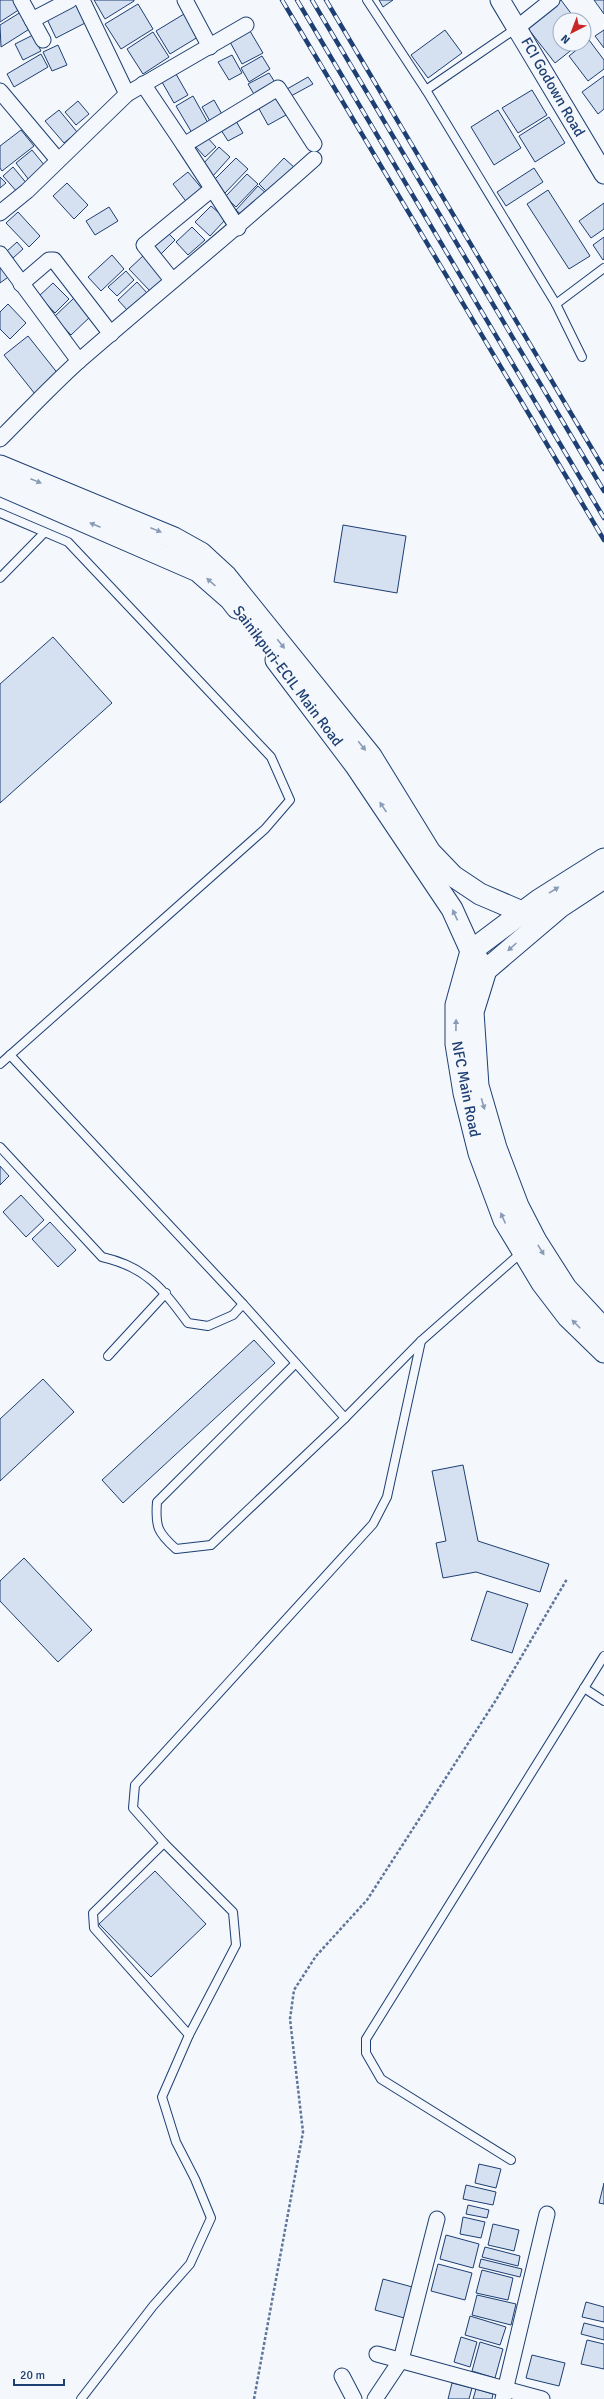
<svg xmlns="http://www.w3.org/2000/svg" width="604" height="2399" viewBox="0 0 604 2399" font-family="Signika,sans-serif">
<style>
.building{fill:#d5e0f0;stroke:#1d3f73}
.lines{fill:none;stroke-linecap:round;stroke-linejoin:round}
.service-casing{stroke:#1d3f73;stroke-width:10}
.minor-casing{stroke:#1d3f73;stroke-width:17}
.tertiary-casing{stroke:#1d3f73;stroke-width:21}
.secondary-casing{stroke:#1d3f73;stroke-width:23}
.path{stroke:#5e769c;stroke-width:2.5;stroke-dasharray:3 2;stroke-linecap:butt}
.service{stroke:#f4f7fb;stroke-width:8}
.minor{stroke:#f4f7fb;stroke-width:15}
.tertiary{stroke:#f4f7fb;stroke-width:19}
.secondary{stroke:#f4f7fb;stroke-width:21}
.rail-casing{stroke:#1d3f73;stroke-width:4.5}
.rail{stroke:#f4f7fb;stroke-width:3;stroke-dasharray:9;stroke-linecap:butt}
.oneway{fill:#889bb7}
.labels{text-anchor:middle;stroke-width:3;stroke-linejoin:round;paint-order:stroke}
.street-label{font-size:15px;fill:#1d3f73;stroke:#f4f7fb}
</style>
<rect width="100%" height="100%" fill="#f4f7fb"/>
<g class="building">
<polygon points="0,0 14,0 20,9 0,22"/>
<polygon points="94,0 134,0 134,1 105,19"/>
<polygon points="379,0 393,0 383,7"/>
<polygon points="561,0 576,20 560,20 560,44 579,44 555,63 526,26"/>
<polygon points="594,0 604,0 604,14"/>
<polygon points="76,1 87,22 56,38 46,17"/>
<polygon points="138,4 153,29 121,49 105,24"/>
<polygon points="21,12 31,28 1,47 0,25"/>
<polygon points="184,14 198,37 170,54 156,31"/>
<polygon points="445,30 462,53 428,78 411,55"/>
<polygon points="604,30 604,48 595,36"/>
<polygon points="250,31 263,53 242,64 230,42"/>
<polygon points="584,31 589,37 584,40"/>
<polygon points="153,32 169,57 143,74 127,49"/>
<polygon points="33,35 41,51 23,60 15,44"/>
<polygon points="589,40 604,60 604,69 588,81 569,56"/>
<polygon points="58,45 67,65 52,71 43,52"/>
<polygon points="41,54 48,67 14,87 7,74"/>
<polygon points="232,55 242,73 229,80 218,62"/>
<polygon points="262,56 270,69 249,82 241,68"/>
<polygon points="269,73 276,84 255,96 248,84"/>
<polygon points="176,74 188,95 174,103 162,82"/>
<polygon points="604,76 604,109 598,114 582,92"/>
<polygon points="308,77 313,84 291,96 287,89"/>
<polygon points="532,90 547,115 518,133 502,108"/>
<polygon points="193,96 208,123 192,133 176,106"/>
<polygon points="275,97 286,115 268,125 258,107"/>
<polygon points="214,100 223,116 211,123 202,107"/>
<polygon points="78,101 89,114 76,125 65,112"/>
<polygon points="59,110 77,132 64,143 45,121"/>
<polygon points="498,110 521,148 494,165 471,127"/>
<polygon points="549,117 565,143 535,162 519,136"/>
<polygon points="236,121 243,133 228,141 221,130"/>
<polygon points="21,130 34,146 2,171 0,168 0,146"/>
<polygon points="206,136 216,147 205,157 195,146"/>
<polygon points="219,147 230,157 212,177 201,166"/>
<polygon points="32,150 45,166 29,180 16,163"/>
<polygon points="236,158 248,169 225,193 213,181"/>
<polygon points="284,158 296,169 270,195 259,184"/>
<polygon points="13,167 28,185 18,193 3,176"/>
<polygon points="534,168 543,182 506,206 497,192"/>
<polygon points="188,172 204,191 188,204 173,184"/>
<polygon points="247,174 258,184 236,207 225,197"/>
<polygon points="0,177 6,183 0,188"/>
<polygon points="67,183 88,205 74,219 53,196"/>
<polygon points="258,186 268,195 246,219 236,210"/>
<polygon points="548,190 590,256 569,269 527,204"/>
<polygon points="604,203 604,229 591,238 579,221"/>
<polygon points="211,206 226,219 210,236 195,222"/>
<polygon points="109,207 118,221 95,235 86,221"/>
<polygon points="18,212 40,236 29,247 6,223"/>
<polygon points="192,227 205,240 188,255 176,242"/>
<polygon points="165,230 175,240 160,255 150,246"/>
<polygon points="604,237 604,259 603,260 593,245"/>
<polygon points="17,242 23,249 13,258 7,251"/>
<polygon points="112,255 124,269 101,291 88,277"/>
<polygon points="144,255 165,277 150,291 129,269"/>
<polygon points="0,260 11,275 0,283"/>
<polygon points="126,271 134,280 117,296 108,287"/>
<polygon points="137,282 147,293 128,311 118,300"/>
<polygon points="53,283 69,299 55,313 39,296"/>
<polygon points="74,298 91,316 71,335 54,317"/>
<polygon points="8,304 26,323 10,339 0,329 0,312"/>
<polygon points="28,336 59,375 35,394 4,355"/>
<polygon points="343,525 406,536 397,593 334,582"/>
<polygon points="53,637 112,703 0,803 0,684"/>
<polygon points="0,1166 9,1176 0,1185"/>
<polygon points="21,1195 44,1220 26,1237 3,1212"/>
<polygon points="50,1222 76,1250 58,1267 32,1239"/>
<polygon points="254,1340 275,1363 123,1503 102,1480"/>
<polygon points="43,1379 74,1412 0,1481 0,1419"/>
<polygon points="463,1465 478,1541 549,1564 540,1592 476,1572 443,1578 436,1543 446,1541 432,1471"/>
<polygon points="24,1558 92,1630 58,1662 0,1601 0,1581"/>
<polygon points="487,1591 528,1604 512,1653 471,1640"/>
<polygon points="155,1871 206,1924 151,1977 99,1924"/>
<polygon points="479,2164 501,2169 496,2188 475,2183"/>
<polygon points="604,2183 604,2204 599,2203"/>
<polygon points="466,2185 496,2192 493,2205 463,2199"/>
<polygon points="468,2205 489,2210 487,2218 466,2214"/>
<polygon points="463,2217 485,2222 481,2238 460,2234"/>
<polygon points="493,2224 519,2230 514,2251 488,2245"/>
<polygon points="446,2235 479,2244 473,2268 440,2259"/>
<polygon points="485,2247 520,2256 518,2266 482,2257"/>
<polygon points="481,2259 522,2269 520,2277 479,2267"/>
<polygon points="438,2264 472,2273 465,2300 431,2291"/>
<polygon points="482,2270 513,2278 508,2300 476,2293"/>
<polygon points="383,2279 416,2288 408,2319 375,2310"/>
<polygon points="477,2295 516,2304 511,2325 472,2315"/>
<polygon points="586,2302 604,2307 604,2322 582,2317"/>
<polygon points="470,2316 506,2327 500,2345 465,2335"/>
<polygon points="584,2323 604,2328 604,2340 581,2334"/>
<polygon points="461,2337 477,2342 470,2367 454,2362"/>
<polygon points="587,2340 604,2344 604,2369 581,2364"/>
<polygon points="480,2342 503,2349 495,2378 472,2371"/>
<polygon points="532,2355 565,2363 559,2386 526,2378"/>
<polygon points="452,2383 472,2388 469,2399 448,2399"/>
<polygon points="476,2389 493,2394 492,2399 473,2399"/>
</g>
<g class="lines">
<defs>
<g id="service">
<polyline points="367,0 426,90 556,304 582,357"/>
<polyline points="426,90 518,27"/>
<polyline points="556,304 604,268"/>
<polyline points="0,513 68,542 271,757 290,800 265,829 0,1064"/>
<polyline points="0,578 44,533"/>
<polyline points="10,1055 243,1304 345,1418 421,1341 522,1252"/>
<path d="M0 1147 102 1257C146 1267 162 1288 188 1323L208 1326 233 1315 243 1304"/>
<polyline points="108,1356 166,1293"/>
<path d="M295 1364 157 1502C155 1527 158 1533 176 1549L211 1545 345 1418"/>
<polyline points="584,1688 604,1701"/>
<polyline points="164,1843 93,1913 94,1928 189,2035"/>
<polyline points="511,2160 381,2079 366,2053 366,2039 604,1656"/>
<polyline points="81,2399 153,2306 190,2264 211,2218 195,2179 176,2142 162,2097 189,2035 236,1945 233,1912 164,1843 133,1808 135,1785 373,1524 387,1497 421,1341"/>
</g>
<g id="minor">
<polyline points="21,0 43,40"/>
<polyline points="82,0 127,94"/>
<polyline points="185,0 210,47"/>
<polyline points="32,20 70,0"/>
<polyline points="518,27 552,0"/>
<polyline points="143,84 184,145"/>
<polyline points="0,91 58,160"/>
<polyline points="0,213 27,191 127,94 246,25"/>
<polyline points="238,228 184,145 278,88 314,144"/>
<polyline points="0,254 79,361"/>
<polyline points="172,280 144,245 212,189"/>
<polyline points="21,284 49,260 54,260 111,334"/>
<path d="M0 439C26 413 52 385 80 360 157 293 237 228 314 159"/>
<polyline points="377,2354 542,2399"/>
<polyline points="342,2376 354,2399"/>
<polyline points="375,2399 401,2360 437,2219"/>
<polyline points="503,2399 547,2214"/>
</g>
<polyline id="tertiary" points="500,0 604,174"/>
<g id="secondary">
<polyline points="0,466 174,538 201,553 226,576 371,756 430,852 453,876 480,894 522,912 537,925"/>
<polyline points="0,485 198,571 230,599 237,608"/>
<polyline points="276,660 356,766 452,909 471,951 486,970"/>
<polyline points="604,859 539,900 471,951 456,1005 456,1044 464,1093 479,1153 504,1220 542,1283 568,1317 604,1352"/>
<polyline points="604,878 560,907 486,970 473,1012 478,1086 496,1148 518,1206 536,1241 566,1288 604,1329"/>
</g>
</defs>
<use href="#service" class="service-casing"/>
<use href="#minor" class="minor-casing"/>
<use href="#tertiary" class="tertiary-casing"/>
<use href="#secondary" class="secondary-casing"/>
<polyline class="path" points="254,2399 303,2132 290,2019 294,1990 316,1956 367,1900 496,1700 567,1579"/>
<use href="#service" class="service"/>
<use href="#minor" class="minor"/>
<use href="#tertiary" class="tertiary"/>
<use href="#secondary" class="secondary"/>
<defs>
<g id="rail">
<polyline points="282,0 604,540"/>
<polyline points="297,0 604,518"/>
<polyline points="312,0 604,491"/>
<polyline points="326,0 604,469"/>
</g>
</defs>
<use href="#rail" class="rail-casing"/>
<use href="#rail" class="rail"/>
</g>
<defs><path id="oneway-solid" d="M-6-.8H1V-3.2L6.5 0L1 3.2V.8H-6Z"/></defs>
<g class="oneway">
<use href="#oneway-solid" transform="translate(36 481) rotate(22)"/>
<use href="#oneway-solid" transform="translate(95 525) rotate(-157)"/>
<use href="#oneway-solid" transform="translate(156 530) rotate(22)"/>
<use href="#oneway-solid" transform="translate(211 582) rotate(-138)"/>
<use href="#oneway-solid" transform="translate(281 644) rotate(51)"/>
<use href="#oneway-solid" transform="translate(362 746) rotate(51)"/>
<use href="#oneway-solid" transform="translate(383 807) rotate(-124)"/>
<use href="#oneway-solid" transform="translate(554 890) rotate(-32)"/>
<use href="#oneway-solid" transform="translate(455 915) rotate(-115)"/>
<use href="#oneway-solid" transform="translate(512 947) rotate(138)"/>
<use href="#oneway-solid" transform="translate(456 1025) rotate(-89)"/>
<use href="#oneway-solid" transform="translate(483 1104) rotate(74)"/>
<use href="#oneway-solid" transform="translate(503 1218) rotate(-114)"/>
<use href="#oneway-solid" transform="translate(541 1250) rotate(58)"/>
<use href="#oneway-solid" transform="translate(576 1324) rotate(-135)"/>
</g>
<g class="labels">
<g class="street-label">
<text transform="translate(553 87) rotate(60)" y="5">FCI Godown Road</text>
<text transform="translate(288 676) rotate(53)" y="5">Sainikpuri-ECIL Main Road</text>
<text transform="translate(466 1089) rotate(79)" y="5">NFC Main Road</text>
</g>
</g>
<g transform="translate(572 32) rotate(222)"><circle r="19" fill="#f4f7fb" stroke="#9eadc5"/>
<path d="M0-3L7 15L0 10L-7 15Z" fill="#c62828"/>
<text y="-6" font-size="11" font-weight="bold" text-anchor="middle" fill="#1d3f73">N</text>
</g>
<path d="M14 2379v6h50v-6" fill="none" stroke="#1d3f73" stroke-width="2"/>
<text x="20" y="2379" font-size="12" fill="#1d3f73" stroke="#f4f7fb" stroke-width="3" paint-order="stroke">20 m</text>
</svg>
